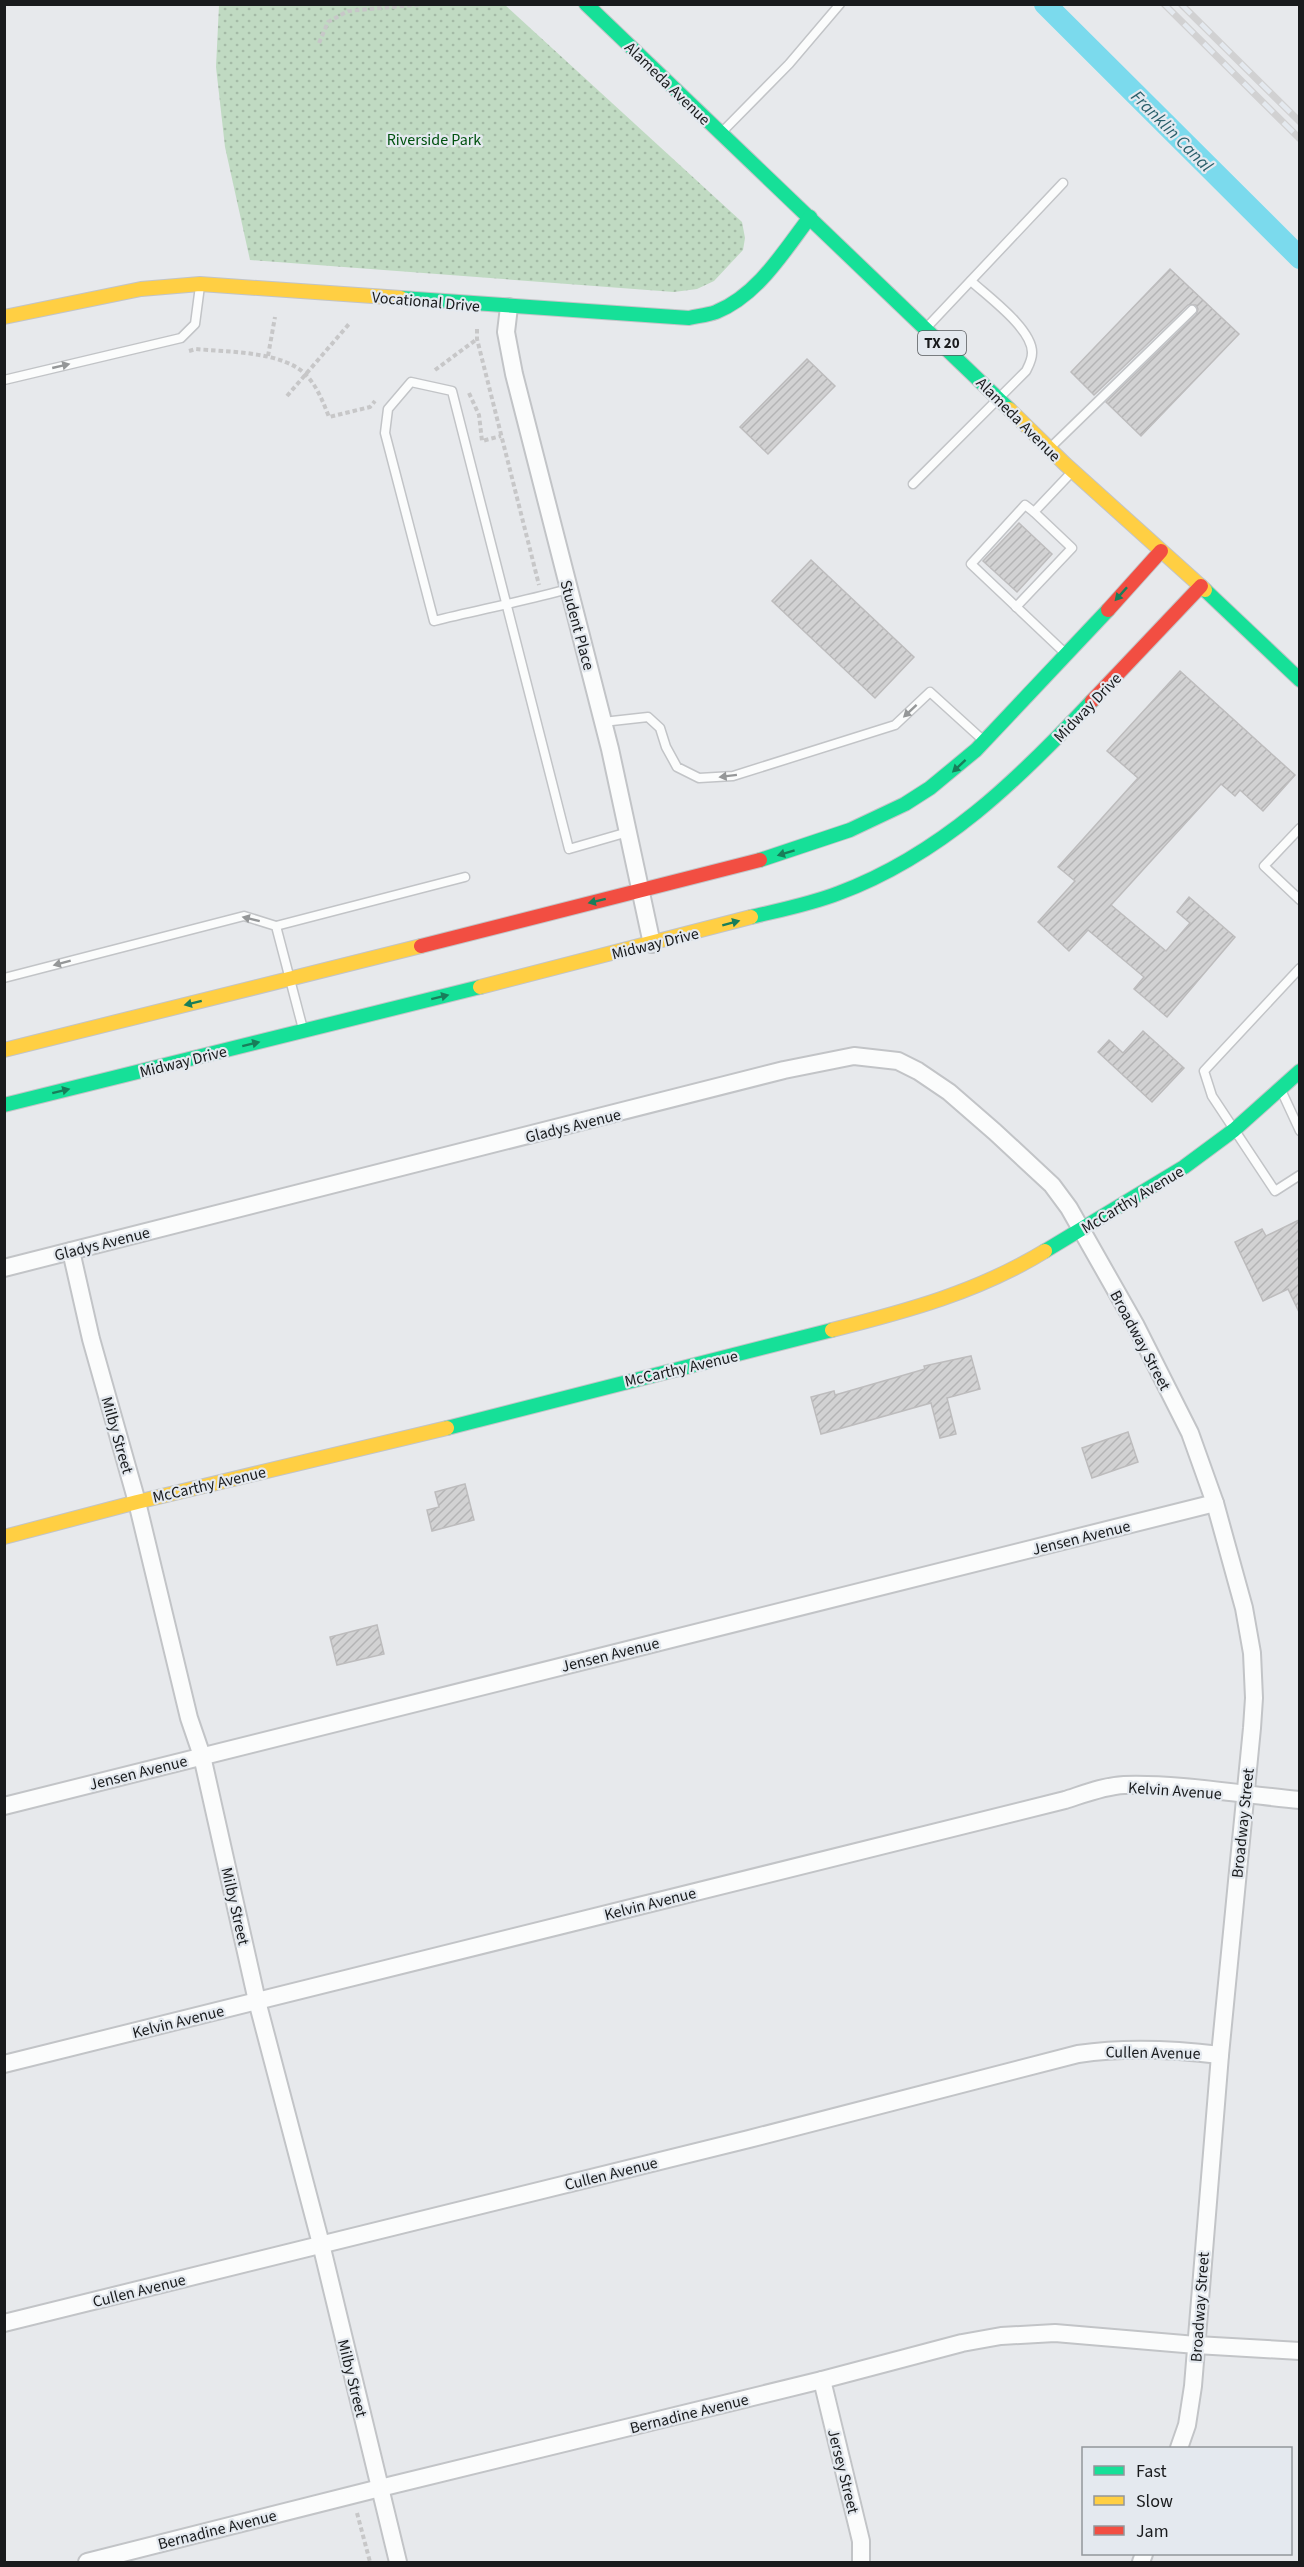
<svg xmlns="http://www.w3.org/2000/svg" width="1304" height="2567" viewBox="0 0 1304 2567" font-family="'Source Sans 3',sans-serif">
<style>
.park{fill:url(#park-dots)}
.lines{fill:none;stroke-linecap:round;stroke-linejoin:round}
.canal{stroke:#7bdaed;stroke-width:22}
.building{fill:url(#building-hatch);stroke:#bdbcbd;stroke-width:1.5}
.lane-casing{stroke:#c2c4c7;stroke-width:11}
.street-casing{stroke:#c2c4c7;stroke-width:20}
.fast-casing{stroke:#c2c4c7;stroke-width:16}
.slow-casing{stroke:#c2c4c7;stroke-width:16}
.jam-casing{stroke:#c2c4c7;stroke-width:16}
.path{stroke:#c7c7c8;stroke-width:4;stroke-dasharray:4.5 3;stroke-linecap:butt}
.lane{stroke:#fbfcfc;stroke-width:8}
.street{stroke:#fbfcfc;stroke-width:16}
.fast{stroke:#16e098;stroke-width:14}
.slow{stroke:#ffcf43;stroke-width:14}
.jam{stroke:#f24e42;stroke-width:14}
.rail-casing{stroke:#d1d1d2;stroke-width:7}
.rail{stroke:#e4e9ef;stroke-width:4.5;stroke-dasharray:14;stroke-linecap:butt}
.oneway{fill:#959798}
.oneway2{fill:#187e5a}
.labels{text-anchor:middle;stroke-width:4.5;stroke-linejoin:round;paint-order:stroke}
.shield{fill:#e4e9ef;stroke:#56595c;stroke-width:1.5}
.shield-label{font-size:15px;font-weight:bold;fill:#191b1d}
.street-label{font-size:16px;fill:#191b1d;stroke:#e4e9ef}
.park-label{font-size:16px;fill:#015210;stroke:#e4e9ef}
.water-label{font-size:18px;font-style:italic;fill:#2a606c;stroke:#e4e9ef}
</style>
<defs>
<pattern id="park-dots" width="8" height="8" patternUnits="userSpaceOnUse" patternTransform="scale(1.5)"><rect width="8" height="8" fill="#c0dac2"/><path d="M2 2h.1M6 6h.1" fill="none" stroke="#a4baa6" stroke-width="1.8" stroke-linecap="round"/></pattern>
<pattern id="building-hatch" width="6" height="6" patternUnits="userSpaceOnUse" patternTransform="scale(1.5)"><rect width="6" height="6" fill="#d2d2d3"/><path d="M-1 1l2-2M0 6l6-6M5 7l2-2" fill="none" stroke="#b4b4b5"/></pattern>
</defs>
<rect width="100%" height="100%" fill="#e7e9ec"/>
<polygon class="park" points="219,5 505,5 742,222 745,238 743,250 714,281 697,289 674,292 250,260 225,147 216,67"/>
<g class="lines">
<polyline class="canal" points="1045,4 1300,258"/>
</g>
<g class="building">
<polygon points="1170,269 1239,334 1141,436 1106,402 1196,315 1198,309 1196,305 1188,305 1094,395 1071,372"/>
<polygon points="807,359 835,386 768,454 740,427"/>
<polygon points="1019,523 1052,554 1017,592 983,561"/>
<polygon points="811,560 914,657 875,698 772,601"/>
<polygon points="1180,671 1295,775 1263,811 1240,790 1235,796 1221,784 1111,905 1166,951 1190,923 1177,912 1189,897 1235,937 1167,1017 1134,989 1144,977 1088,930 1069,951 1038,922 1075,881 1058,867 1138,778 1107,751"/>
<polygon points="1143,1031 1184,1068 1152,1102 1098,1052 1109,1040 1123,1053"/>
<polygon points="1299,1220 1299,1312 1288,1289 1263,1301 1235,1242 1262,1229 1266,1236"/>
<polygon points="971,1356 980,1389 947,1398 956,1434 940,1438 931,1403 821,1434 811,1397 834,1391 835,1395 925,1369 924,1366"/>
<polygon points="1128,1432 1138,1462 1092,1478 1082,1448"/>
<polygon points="465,1484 474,1520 432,1531 427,1510 439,1507 435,1492"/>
<polygon points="377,1625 384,1654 337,1665 330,1637"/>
</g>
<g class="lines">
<defs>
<g id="lane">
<polyline points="723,131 789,64 840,4"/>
<polyline points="929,325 1063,183"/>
<polyline points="4,380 181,338 195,324 200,286"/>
<polyline points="1052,446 1192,310"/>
<path d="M913 484 1026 371C1029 365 1032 360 1032 353 1033 329 987 296 971 281"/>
<polyline points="1034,512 1025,505 971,564 1066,654"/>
<path d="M568 589C524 601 479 610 434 621L385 433 388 409 411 382 452 391 569 849 628 832"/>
<polyline points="1016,607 1072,548 1034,512 1070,474"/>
<polyline points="603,722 648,717 660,728 666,747 677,767 699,778 733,776 895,725 930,692 984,741"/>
<polyline points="1300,828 1264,866 1300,900"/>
<polyline points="276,926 465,877"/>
<polyline points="1300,968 1204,1071 1212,1096 1275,1191 1300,1175"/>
<polyline points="4,978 244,916 276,926 303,1029"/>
<polyline points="1281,1090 1300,1131"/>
</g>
<g id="street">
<polyline points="509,307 506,332 514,374 610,749 652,944"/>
<polyline points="71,1251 91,1339 137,1502 189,1718 202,1756 257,2001 321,2244 398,2562"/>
<polyline points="4,1268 784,1070 854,1056 898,1061 918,1071 949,1092 995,1132 1052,1185 1069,1208 1136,1326 1190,1433 1215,1503 1244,1608 1252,1653 1254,1698 1252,1728 1220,2055 1193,2386 1187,2425 1179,2448"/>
<polyline points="4,1806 1215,1503"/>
<path d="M4 2064 1065 1800C1084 1794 1104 1786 1124 1785 1178 1783 1244 1795 1300 1800"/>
<path d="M4 2323 749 2139 1078 2054C1126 2047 1171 2049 1220 2055"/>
<polyline points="822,2380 861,2541 861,2562"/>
<polyline points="87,2562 380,2488 822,2380 962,2343 1001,2336 1055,2333 1196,2345 1300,2351"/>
<polyline points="1141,2562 1144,2554"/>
</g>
<g id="fast">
<polyline points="586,4 1009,409"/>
<path d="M401 298 689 318C698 316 708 315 716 312 758 295 784 251 810 217"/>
<polyline points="1205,590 1300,680"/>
<polyline points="760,860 850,830 905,804 930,788 976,750 1108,610"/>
<path d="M751 917C780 910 811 904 839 893 941 855 1019 779 1092 701"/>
<polyline points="4,1105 480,987"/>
<polyline points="1045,1251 1184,1167 1234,1130 1300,1071"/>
<polyline points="447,1428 832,1330"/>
</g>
<g id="slow">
<polyline points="4,317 141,289 200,284 401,298"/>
<polyline points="1009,409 1065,464 1205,590"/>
<polyline points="480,987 751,917"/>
<polyline points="4,1050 421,946"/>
<path d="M832 1330C907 1311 978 1292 1045 1251"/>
<polyline points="4,1537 137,1502 447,1428"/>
</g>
<g id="jam">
<polyline points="1108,610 1161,551"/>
<polyline points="1092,701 1201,586"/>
<polyline points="421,946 760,860"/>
</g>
</defs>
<use href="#lane" class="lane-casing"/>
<use href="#street" class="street-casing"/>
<use href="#fast" class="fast-casing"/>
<use href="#slow" class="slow-casing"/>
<use href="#jam" class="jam-casing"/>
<g class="path">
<polyline points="319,43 328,22 348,11 425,4"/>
<polyline points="477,329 477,339 539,585"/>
<path d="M189 351 196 349C227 352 285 351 307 376 318 388 323 402 329 417L370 407 375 401"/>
<polyline points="268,356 275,317"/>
<polyline points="435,370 477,339"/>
<polyline points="469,393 479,415 482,441 501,436"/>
<polyline points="287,396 349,324"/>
<polyline points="357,2513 370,2562"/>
</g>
<use href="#lane" class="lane"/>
<use href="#street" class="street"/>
<use href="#fast" class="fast"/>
<use href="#slow" class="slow"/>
<use href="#jam" class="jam"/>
<defs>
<g id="rail">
<polyline points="1164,4 1300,139"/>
<polyline points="1181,4 1300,122"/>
</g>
</defs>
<use href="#rail" class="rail-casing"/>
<use href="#rail" class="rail"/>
</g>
<defs><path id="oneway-solid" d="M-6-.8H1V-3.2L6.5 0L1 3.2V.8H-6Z" transform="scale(1.5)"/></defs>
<g class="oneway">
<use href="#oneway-solid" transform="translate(61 366) rotate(-13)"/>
<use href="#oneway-solid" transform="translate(910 711) rotate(137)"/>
<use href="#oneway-solid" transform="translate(728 776) rotate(173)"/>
<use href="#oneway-solid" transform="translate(251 919) rotate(-166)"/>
<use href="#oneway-solid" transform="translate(62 963) rotate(165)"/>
</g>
<g class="oneway2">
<use href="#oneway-solid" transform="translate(1121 594) rotate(132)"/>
<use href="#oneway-solid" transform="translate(959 766) rotate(137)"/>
<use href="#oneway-solid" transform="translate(786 853) rotate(163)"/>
<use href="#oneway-solid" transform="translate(597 901) rotate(166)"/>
<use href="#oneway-solid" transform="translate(731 923) rotate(-15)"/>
<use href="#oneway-solid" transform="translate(440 997) rotate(-14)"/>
<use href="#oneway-solid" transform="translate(193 1003) rotate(166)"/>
<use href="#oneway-solid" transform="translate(251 1044) rotate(-14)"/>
<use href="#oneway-solid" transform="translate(61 1091) rotate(-14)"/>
</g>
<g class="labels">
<rect class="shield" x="918" y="331" width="48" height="24" rx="4.5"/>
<g class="shield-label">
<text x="942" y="348">TX 20</text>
</g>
<g class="street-label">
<text transform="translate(668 83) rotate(44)" y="6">Alameda Avenue</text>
<text transform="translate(426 301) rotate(5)" y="6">Vocational Drive</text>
<text transform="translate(1019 419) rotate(45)" y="6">Alameda Avenue</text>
<text transform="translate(578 625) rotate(75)" y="6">Student Place</text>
<text transform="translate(1087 707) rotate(-46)" y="6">Midway Drive</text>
<text transform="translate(655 943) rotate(-14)" y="6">Midway Drive</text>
<text transform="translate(183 1061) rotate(-14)" y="6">Midway Drive</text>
<text transform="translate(573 1125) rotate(-14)" y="6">Gladys Avenue</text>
<text transform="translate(1132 1199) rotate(-31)" y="6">McCarthy Avenue</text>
<text transform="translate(102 1243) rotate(-14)" y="6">Gladys Avenue</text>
<text transform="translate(1141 1340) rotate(62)" y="6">Broadway Street</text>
<text transform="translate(681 1368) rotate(-13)" y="6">McCarthy Avenue</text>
<text transform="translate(118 1435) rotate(74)" y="6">Milby Street</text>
<text transform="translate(209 1484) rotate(-13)" y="6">McCarthy Avenue</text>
<text transform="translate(1081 1537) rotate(-14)" y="6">Jensen Avenue</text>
<text transform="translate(610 1654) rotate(-14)" y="6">Jensen Avenue</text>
<text transform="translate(138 1772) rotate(-14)" y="6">Jensen Avenue</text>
<text transform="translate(1175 1790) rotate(4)" y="6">Kelvin Avenue</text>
<text transform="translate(1242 1823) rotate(-84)" y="6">Broadway Street</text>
<text transform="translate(650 1903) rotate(-14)" y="6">Kelvin Avenue</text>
<text transform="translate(236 1906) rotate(77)" y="6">Milby Street</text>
<text transform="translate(178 2021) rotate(-14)" y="6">Kelvin Avenue</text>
<text transform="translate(1153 2052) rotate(1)" y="6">Cullen Avenue</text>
<text transform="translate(611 2173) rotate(-14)" y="6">Cullen Avenue</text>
<text transform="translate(139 2290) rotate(-14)" y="6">Cullen Avenue</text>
<text transform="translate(1199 2307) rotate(-86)" y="6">Broadway Street</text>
<text transform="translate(353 2378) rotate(76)" y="6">Milby Street</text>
<text transform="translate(689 2413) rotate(-14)" y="6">Bernadine Avenue</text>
<text transform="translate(844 2471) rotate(76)" y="6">Jersey Street</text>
<text transform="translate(217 2529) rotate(-14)" y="6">Bernadine Avenue</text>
</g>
<g class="park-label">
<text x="434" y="145">Riverside Park</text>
</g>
<g class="water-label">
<text transform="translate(1172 131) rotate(45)" y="6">Franklin Canal</text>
</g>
</g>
<rect width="1304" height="2567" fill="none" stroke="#191b1d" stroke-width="12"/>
<rect x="1082" y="2447" width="210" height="108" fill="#e4e9ef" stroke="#93979b" stroke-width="1.5"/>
<rect x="1094" y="2466" width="30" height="9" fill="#16e098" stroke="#93979b" stroke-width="1.5"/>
<text x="1136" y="2477" font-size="18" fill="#191b1d">Fast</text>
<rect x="1094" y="2496" width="30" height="9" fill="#ffcf43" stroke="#93979b" stroke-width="1.5"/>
<text x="1136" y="2507" font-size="18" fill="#191b1d">Slow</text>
<rect x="1094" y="2526" width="30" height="9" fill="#f24e42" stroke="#93979b" stroke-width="1.5"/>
<text x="1136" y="2537" font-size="18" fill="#191b1d">Jam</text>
</svg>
